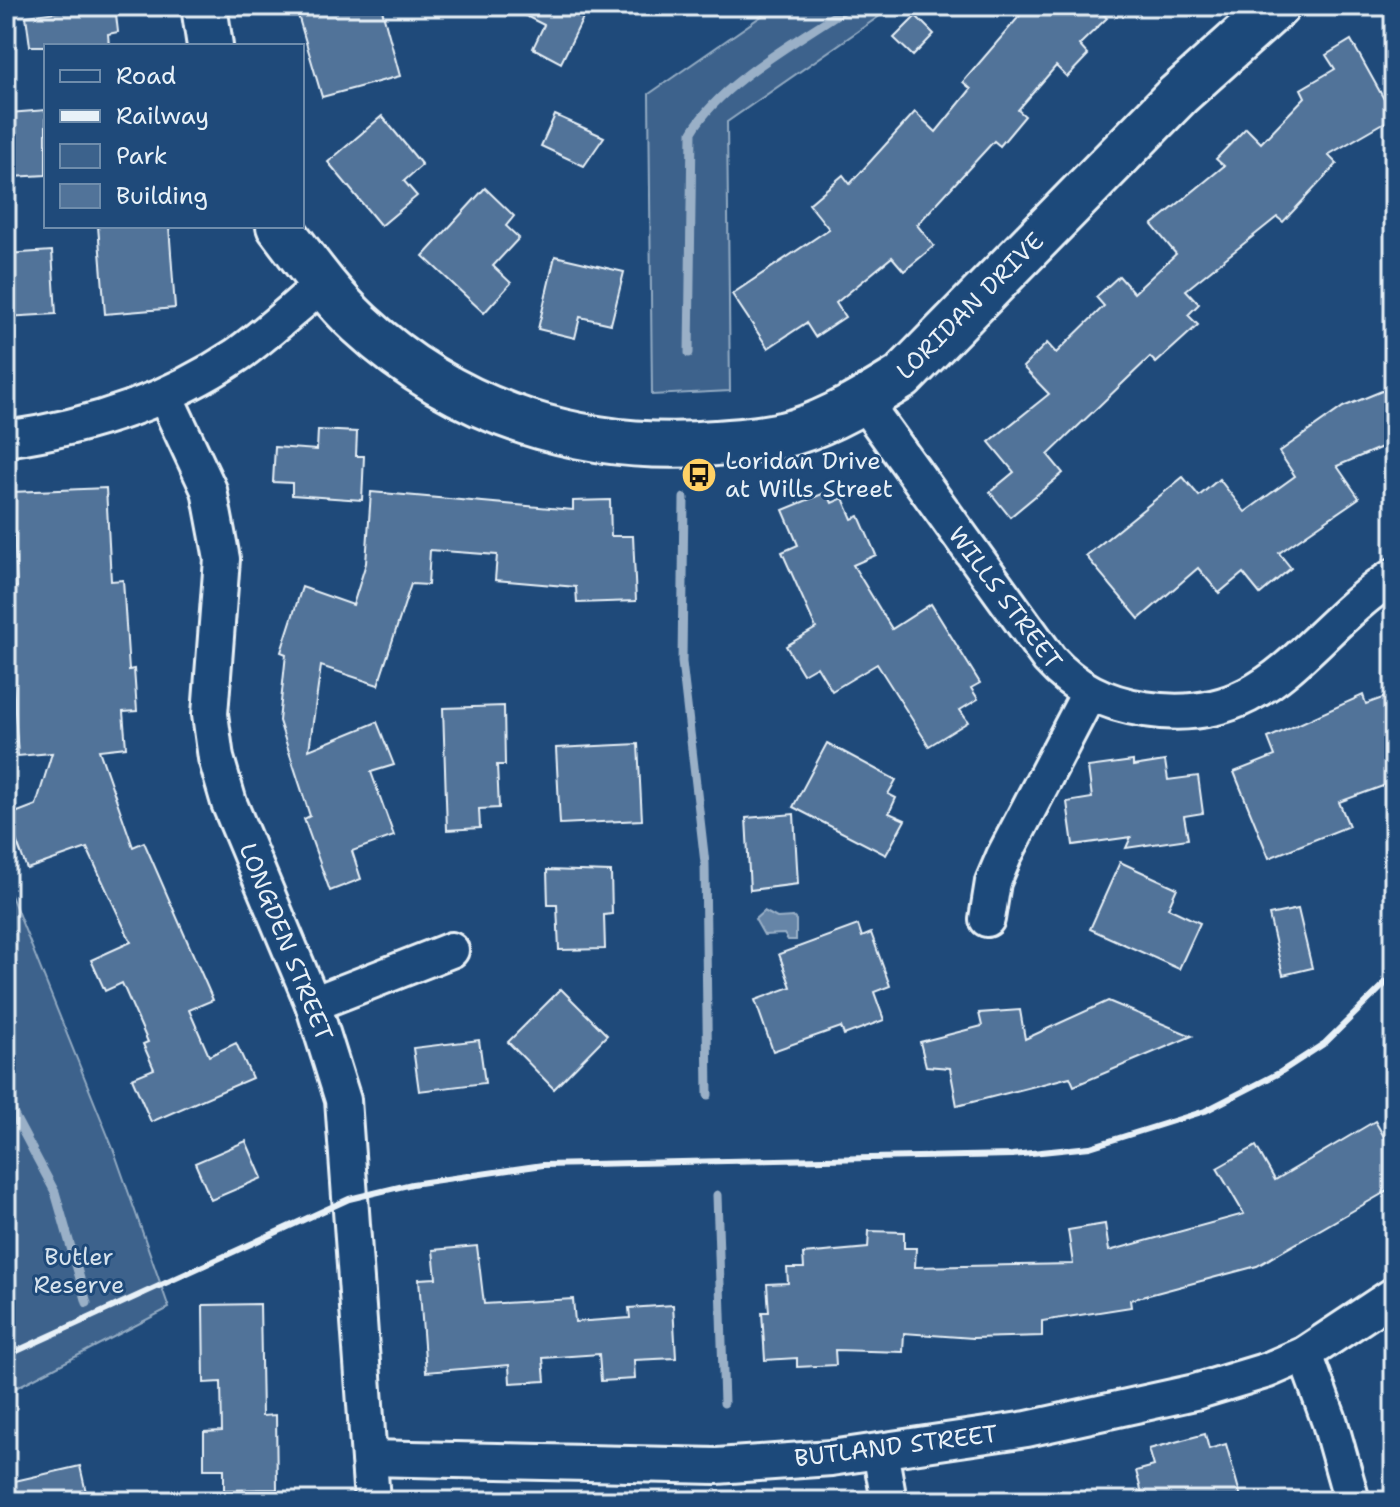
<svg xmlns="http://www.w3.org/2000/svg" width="1400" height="1507" viewBox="0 0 1400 1507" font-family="'Shantell Sans',sans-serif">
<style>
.green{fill:#3c628c;stroke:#92aac2;stroke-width:2}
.water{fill:#6685a7;stroke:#9ab0c7;stroke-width:2}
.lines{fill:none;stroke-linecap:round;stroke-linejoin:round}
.stream{stroke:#9ab0c7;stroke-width:9}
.building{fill:#517399;stroke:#e8f1f8;stroke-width:2}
.street-casing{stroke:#e8f1f8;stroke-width:40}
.secondary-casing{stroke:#e8f1f8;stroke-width:50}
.street{stroke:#1f4a7a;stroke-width:34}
.secondary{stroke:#1f4a7a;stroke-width:44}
.rail{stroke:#e8f1f8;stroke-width:6}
.labels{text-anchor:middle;stroke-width:6;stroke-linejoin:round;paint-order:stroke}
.street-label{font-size:24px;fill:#e8f1f8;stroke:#1f4a7a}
.poi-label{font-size:24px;fill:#e8f1f8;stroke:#1f4a7a;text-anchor:start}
.park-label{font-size:24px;fill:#d7e3ed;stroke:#1f4a7a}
</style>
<rect width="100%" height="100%" fill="#1f4a7a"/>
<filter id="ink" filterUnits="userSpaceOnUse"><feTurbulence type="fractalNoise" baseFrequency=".0125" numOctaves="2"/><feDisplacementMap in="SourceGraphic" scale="16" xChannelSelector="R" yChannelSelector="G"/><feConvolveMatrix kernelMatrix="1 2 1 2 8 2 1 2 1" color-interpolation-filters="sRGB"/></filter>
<g filter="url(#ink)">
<g class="green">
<polygon points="776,6 894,6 727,122 730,391 652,395 649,94"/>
<polygon points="6,883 114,1151 169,1308 6,1393"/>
</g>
<polygon class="water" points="764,911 777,918 793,917 796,920 796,940 788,940 784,934 764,935 755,919"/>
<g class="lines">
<g class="stream">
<path d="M689 353 692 132C722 81 800 40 849 6"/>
<polyline points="684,498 682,662 705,863 708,1095"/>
<polyline points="6,1100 55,1192 87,1303"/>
<polyline points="717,1195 724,1403"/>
</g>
</g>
<g class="building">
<polygon points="79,6 115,6 118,32 108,34 109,46 30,46 26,16 80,9"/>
<polygon points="331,6 381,6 400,76 322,97 298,15"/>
<polygon points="506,6 589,6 561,63 533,48 544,25"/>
<polygon points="1028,6 1094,6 1107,18 1079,45 1088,55 1067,77 1056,66 1018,110 1025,116 1000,146 994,141 917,225 934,246 904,271 892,257 836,303 845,317 815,337 806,323 768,348 732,294 829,229 809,204 843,175 850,184 915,112 936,132 971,89 963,82"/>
<polygon points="916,16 934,34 913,56 894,38"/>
<polygon points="1351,40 1394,117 1328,155 1337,164 1283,222 1277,217 1186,290 1199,304 1188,315 1198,325 1156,363 1150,357 1048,455 1063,473 1010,517 990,492 1014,472 989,442 1049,394 1023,367 1047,343 1056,353 1104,306 1096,297 1119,276 1134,293 1176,254 1152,225 1224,166 1216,159 1246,128 1261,143 1305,97 1301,89 1335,69 1326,55"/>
<polygon points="46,110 46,175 12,177 9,113"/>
<polygon points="555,115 604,137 584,166 541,146"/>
<polygon points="382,116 422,165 404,181 417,196 381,226 328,162"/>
<polygon points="485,188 514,216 506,226 519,238 493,266 511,283 484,313 423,256"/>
<polygon points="98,226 169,226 175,308 105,314"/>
<polygon points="52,251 56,314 6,317 6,254"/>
<polygon points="555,256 624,272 611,324 580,317 575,338 538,329"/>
<polygon points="1394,386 1394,442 1337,466 1359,498 1279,553 1291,568 1260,594 1243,573 1219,593 1198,568 1139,619 1086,556 1183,477 1199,496 1219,479 1245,512 1295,476 1279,452 1343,407"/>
<polygon points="318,430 357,432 356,456 364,456 362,500 292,495 292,483 273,482 275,447 317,450"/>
<polygon points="106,488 111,581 123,580 129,670 134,669 137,711 123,712 126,747 99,750 133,847 144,842 213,1000 189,1010 209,1056 236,1043 252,1078 151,1122 132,1078 154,1069 143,1044 148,1042 122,983 105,991 91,960 131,942 87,848 27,869 7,816 36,805 52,753 18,756 11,653 6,654 6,588 17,587 12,492"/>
<polygon points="371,492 573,510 573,501 610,500 611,536 633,536 636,601 577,603 576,587 495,580 497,555 430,550 428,585 411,584 378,685 321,666 309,750 377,722 394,765 371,772 394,836 352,851 361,879 330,891 304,819 310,816 279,721 286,654 281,652 302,587 353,605 366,563"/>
<polygon points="827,492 832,503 843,498 852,519 859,516 876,555 853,565 892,629 931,604 980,683 971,688 978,699 960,710 968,722 929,746 877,664 832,691 817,666 803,674 786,646 816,628 782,552 798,545 783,510"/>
<polygon points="1363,695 1366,704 1388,696 1394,713 1394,782 1339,802 1349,826 1269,858 1234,772 1275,756 1268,738"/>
<polygon points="504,706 505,765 497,765 499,808 479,809 480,828 447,830 443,708"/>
<polygon points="827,743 896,780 888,794 896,798 889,813 905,820 886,855 793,807"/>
<polygon points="638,744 642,820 560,824 556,748"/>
<polygon points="1133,761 1133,766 1165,761 1168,780 1198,776 1203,813 1184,816 1188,839 1126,848 1131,837 1073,845 1067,802 1092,798 1088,767"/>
<polygon points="794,814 798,884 750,890 746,818"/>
<polygon points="1120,862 1177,888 1168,908 1200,923 1179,969 1090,929"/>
<polygon points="547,870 611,872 612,914 604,915 605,949 559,950 557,905 548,905"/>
<polygon points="1298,909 1312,968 1283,975 1269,915"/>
<polygon points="858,925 862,937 871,933 890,986 874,992 884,1020 844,1035 841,1027 773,1051 755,1000 791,987 779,954"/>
<polygon points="561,989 607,1035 554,1089 508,1042"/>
<polygon points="1108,1001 1192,1036 1074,1086 1070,1077 957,1106 950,1068 926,1066 920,1042 982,1026 979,1013 1020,1010 1025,1039"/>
<polygon points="479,1040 485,1083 419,1091 413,1048"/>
<polygon points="1375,1121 1394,1154 1394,1187 1257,1266 1130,1300 1131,1307 1042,1321 1042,1336 973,1338 904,1333 903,1352 835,1350 836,1365 797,1367 797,1358 765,1360 762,1312 769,1312 767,1284 788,1283 787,1268 804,1268 803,1254 868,1248 869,1231 904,1232 904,1248 916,1248 915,1267 1073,1264 1068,1230 1105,1224 1109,1251 1244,1214 1217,1168 1256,1146 1275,1180"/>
<polygon points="246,1141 262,1178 211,1200 195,1163"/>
<polygon points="477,1246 484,1304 573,1299 575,1322 630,1318 629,1308 673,1305 676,1358 634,1360 635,1379 601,1381 599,1354 543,1358 545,1381 510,1383 509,1365 426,1372 419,1279 436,1278 433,1250"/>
<polygon points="260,1304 262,1416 276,1415 277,1489 224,1490 224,1469 204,1469 204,1432 222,1431 221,1382 204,1383 203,1305"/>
<polygon points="1205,1434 1209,1449 1226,1444 1242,1501 1144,1501 1136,1471 1154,1466 1149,1449"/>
<polygon points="80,1466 88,1501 6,1501 6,1483"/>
</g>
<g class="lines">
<defs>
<g id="street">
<polyline points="165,396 209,490 222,559 210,714 216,758 229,803 313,1004 343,1100 372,1501"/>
<path d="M863 401 1049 659C1075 688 1105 703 1144 709 1271 729 1303 635 1394 576"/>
<path d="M6 439C89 427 167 402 237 355 267 334 295 307 323 284"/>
<polyline points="987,919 993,882 1004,856 1089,693"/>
<polyline points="313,1004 451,950"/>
<polyline points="1305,1354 1330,1423 1352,1501"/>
<polyline points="880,1451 889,1501"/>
<polyline points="369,1458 717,1466 831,1458 1027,1429 1195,1392 1268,1370 1305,1354 1394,1295"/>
</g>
<g id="secondary">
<polyline points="204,6 210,46"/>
<path d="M279 226C304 259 329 295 360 324 458 415 585 454 716 443 742 441 769 439 794 432 833 420 868 398 902 377L1178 95 1277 6"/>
</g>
</defs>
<use href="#street" class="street-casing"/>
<use href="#secondary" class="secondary-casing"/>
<use href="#street" class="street"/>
<use href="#secondary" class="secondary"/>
<polyline class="rail" points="6,1356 349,1199 412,1184 543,1165 1012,1155 1090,1147 1205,1111 1279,1073 1325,1043 1394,975"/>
</g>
</g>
<defs>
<symbol id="bus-disc" viewBox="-11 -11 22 22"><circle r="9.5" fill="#ffd166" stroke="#1f4a7a"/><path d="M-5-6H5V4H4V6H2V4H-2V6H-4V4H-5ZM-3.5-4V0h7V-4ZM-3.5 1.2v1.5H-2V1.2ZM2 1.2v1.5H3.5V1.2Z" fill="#111"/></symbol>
</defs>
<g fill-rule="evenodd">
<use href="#bus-disc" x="679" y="455" width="40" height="40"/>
</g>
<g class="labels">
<g class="street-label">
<text transform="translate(970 306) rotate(-45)" y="8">LORIDAN DRIVE</text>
<text transform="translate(1005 598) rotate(53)" y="8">WILLS STREET</text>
<text transform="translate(286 942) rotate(68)" y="8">LONGDEN STREET</text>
<text transform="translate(896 1446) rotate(-7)" y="8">BUTLAND STREET</text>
</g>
<g class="poi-label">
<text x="725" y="469">Loridan Drive<tspan x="725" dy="28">at Wills Street</tspan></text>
</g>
<g class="park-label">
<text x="79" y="1265">Butler<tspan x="79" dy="28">Reserve</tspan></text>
</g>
</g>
<rect width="1400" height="1507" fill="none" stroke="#1f4a7a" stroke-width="32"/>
<rect x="16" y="16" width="1368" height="1475" fill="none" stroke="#e8f1f8" stroke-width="3" filter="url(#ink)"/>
<rect x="44" y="44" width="260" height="184" fill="#1f4a7a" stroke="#6f8dac" stroke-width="2"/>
<rect x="60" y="70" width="40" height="12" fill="#1f4a7a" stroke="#6f8dac" stroke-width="2"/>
<text x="116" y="84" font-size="24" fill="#e8f1f8">Road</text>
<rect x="60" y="110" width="40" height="12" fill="#e8f1f8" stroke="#6f8dac" stroke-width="2"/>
<text x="116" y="124" font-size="24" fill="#e8f1f8">Railway</text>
<rect x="60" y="144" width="40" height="24" fill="#3c628c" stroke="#6f8dac" stroke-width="2"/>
<text x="116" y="164" font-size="24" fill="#e8f1f8">Park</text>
<rect x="60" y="184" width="40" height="24" fill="#517399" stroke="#6f8dac" stroke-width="2"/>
<text x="116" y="204" font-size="24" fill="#e8f1f8">Building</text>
</svg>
